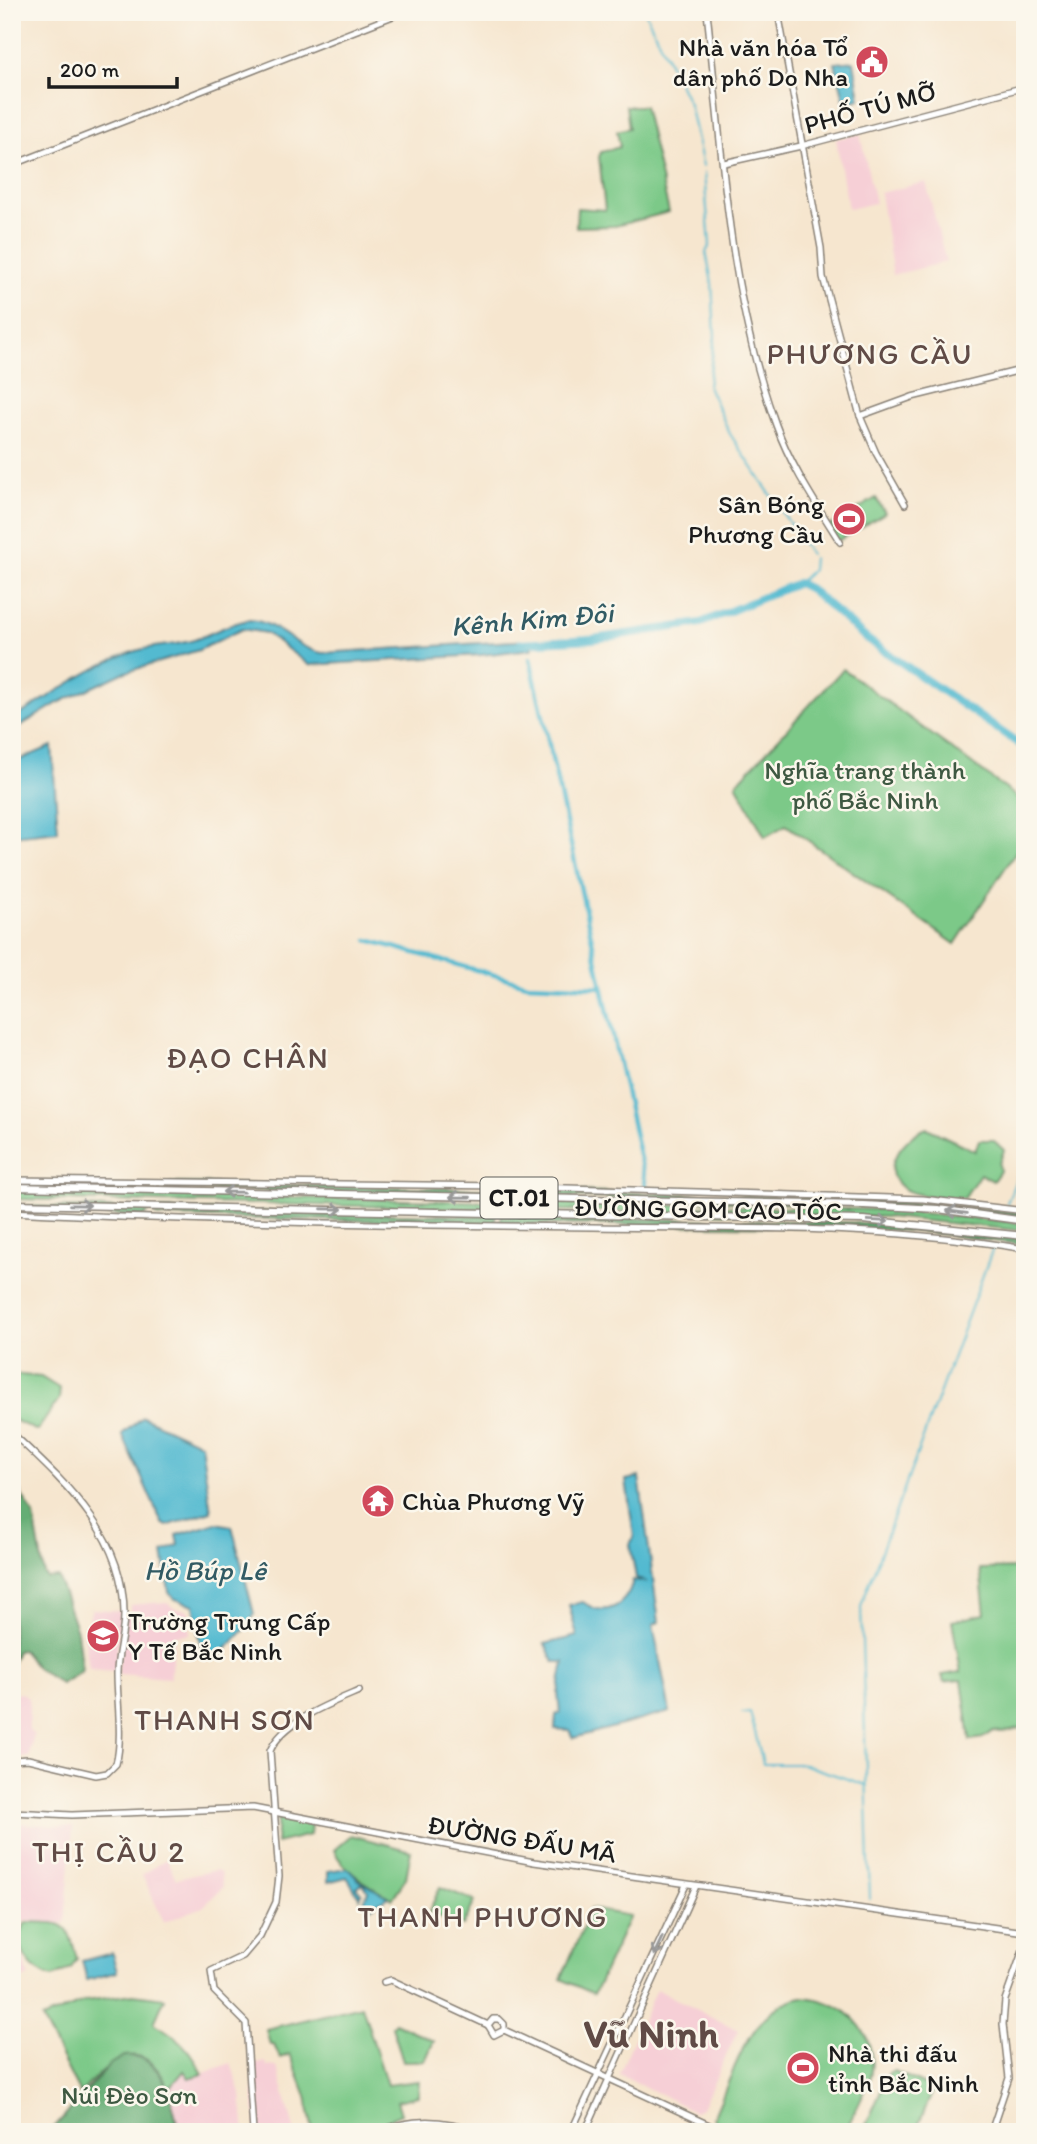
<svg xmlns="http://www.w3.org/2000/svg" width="1037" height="2144" viewBox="0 0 1037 2144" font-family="Itim,sans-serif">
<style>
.built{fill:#f6cfd6}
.green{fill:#7cc988;stroke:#4c7252;stroke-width:2}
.forest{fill:#65ad74;stroke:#406448;stroke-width:2}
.water{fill:#53bad0;stroke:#386b76;stroke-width:2}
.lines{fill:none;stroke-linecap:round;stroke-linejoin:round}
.stream{stroke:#53bad0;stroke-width:2}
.canal{stroke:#53bad0;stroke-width:4.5}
.river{stroke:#53bad0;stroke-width:8}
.secondary-casing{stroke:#898176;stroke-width:8}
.highway-casing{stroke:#898176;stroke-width:9}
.secondary{stroke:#fff;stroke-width:5}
.highway{stroke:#fff;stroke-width:6}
.oneway{stroke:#999}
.labels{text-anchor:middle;stroke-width:5;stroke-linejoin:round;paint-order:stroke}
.shield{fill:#fbf7ec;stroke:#5f5e5a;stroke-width:2}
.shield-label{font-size:24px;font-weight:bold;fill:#1c1c1c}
.poi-label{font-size:26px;fill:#1c1c1c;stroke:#fbf7ec;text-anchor:start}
.street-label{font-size:26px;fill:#1c1c1c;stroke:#fbf7ec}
.park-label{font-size:26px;fill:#3e5942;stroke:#fbf7ec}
.water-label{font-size:28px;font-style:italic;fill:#325b64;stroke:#fbf7ec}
.quarter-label{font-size:30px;letter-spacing:2px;fill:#604b46;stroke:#fbf7ec}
.town-label{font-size:40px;font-weight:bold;fill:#604b46;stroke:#fbf7ec}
</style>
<rect width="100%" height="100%" fill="#fbf7ec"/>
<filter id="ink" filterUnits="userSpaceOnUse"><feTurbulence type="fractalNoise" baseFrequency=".0143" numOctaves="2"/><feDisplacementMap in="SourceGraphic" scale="14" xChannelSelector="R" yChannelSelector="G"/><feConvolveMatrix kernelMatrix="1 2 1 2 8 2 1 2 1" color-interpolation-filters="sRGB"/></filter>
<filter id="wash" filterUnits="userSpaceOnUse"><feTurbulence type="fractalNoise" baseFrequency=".00686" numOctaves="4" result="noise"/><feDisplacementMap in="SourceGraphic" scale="28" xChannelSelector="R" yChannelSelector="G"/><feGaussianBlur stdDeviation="1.57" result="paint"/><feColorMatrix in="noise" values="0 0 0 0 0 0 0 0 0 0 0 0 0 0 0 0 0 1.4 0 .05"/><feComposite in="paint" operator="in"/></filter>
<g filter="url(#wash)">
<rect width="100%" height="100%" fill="#f6e6cf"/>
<g class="built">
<polygon points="860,134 875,203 848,209 836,139"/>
<polygon points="926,182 946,262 893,275 880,193"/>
<polygon points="166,1602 174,1608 188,1610 189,1614 190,1634 175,1635 170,1678 118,1674 125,1615 130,1614 130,1605"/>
<polygon points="92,1609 121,1611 115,1671 89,1669 84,1634"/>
<polygon points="12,1692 24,1694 29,1700 29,1730 34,1734 29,1757 12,1758"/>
<polygon points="12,1823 73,1827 65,1923 23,1920 20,1948 29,1976 12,1983"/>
<polygon points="166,1859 176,1879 216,1870 220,1872 223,1887 203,1907 164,1922 142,1875"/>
<polygon points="656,1989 738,2030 702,2108 694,2111 619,2074"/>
<polygon points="266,2062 267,2066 277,2067 295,2132 256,2132 252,2065"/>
<polygon points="231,2063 241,2094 245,2132 180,2132 169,2089 184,2070 190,2078"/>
</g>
<g class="green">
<polygon points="626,106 644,106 669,212 615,226 576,227 577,208 605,210 599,157 601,152 620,147 617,131 629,128"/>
<polygon points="876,498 885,513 838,541 829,526"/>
<polygon points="843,669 1025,803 1025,838 955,944 786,825 765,837 736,784"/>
<path d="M927 1128 975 1151 979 1140H993L1004 1150 999 1164 1000 1171 993 1181 980 1174 964 1198C944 1196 915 1199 900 1186 878 1168 907 1134 927 1128Z"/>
<polygon points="12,1192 892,1210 1009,1222 1025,1224 1025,1231 888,1217 12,1199"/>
<polygon points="12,1374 41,1377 60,1389 59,1399 37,1431 12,1419"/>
<polygon points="1025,1568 1025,1727 1002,1732 993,1731 983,1738 970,1740 962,1680 944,1682 942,1675 961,1672 952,1621 985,1614 980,1569"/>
<polygon points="278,1818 311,1825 310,1835 276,1843"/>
<path d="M351 1835 411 1851 406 1878 392 1899C372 1886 344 1873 334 1850Z"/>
<polygon points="440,1887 475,1901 463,1926 429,1912"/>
<polygon points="591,1909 630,1916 594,1994 561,1979"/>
<path d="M26 1922C66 1923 67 1920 77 1959L71 1968 53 1977C28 1971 12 1945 26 1922Z"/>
<path d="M133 1994 165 1998 154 2023C177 2036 191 2050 203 2074L189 2078 184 2071 169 2089C142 2031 110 2059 80 2094L42 2019 86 2001Z"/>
<path d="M803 1997C844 2001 876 2028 871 2072 868 2090 853 2114 845 2132H733L719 2126 713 2118C734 2074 749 2006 803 1997Z"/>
<polygon points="362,2006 387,2085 419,2081 418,2096 397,2101 401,2114 363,2132 313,2132 306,2096 290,2054 280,2058 274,2045 270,2045 266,2029"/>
<polygon points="395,2023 434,2041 425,2061 403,2061 392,2026"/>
<polygon points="894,2071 934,2089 915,2132 883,2132 866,2125 889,2073"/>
</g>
<g class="forest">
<polygon points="170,1183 499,1189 497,1195 165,1189"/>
<polygon points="508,1189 877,1200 1025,1213 1025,1217 950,1208 502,1195 502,1190"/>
<polygon points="12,1206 151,1209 144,1217 12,1209"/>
<polygon points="157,1209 496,1216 495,1222 492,1223 158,1217 154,1214"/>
<polygon points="501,1216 875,1223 1025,1239 1025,1245 925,1232 850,1227 506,1224 500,1223"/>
<polygon points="12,1479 34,1515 44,1574 47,1578 58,1577 77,1631 82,1671 61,1684 37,1668 22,1650 17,1651 12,1663"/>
<path d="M124 2056C164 2053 173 2102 179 2132H50L110 2064Z"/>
</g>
<g class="water">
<polygon points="854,61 860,99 845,103 835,63"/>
<path d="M249 620C277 621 294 648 322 653L530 640 532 649 481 655 309 665 266 633 242 629 199 650 123 673 58 703 12 731V719C52 696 92 665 136 651 155 645 175 646 194 640 214 633 228 623 249 620Z"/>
<polygon points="52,746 58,831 12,836 12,763"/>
<polygon points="143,1417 201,1444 211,1511 167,1526 162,1523 122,1434"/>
<path d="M639 1477 659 1622 653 1625 670 1712 573 1738 569 1730 555 1729 556 1715 560 1713 558 1694 564 1662H554L545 1644 577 1636 569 1605 583 1602C606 1619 627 1605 633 1580L647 1582 636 1578 630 1544 634 1537 626 1480Z"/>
<polygon points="216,1523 232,1526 254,1614 250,1624 219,1656 201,1648 194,1605 175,1599 169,1592 163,1552 179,1545 177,1535"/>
<polygon points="347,1868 359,1880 388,1897 370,1908 364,1902 368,1891 363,1883 357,1887 362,1893 360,1898 347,1877 328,1882 328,1871"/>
<polygon points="112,1953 117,1972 87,1980 82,1961"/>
</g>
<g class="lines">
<g class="stream">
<polyline points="645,12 689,104 703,166"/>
<polyline points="704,173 710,245 706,252 712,283 715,336 708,386 730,434 810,554"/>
<polyline points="798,583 812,570 813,558"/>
<polyline points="1007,1203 1025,1157"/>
<polyline points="742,1713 750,1712 763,1764 802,1764 866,1785"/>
<polyline points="870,1899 861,1606 993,1248"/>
</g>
<g class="canal">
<polyline points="530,658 646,1186"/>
<polyline points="368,940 527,984 602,987"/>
</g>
<polyline class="river" points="521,643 593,639 701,623 798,583 810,589 867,639 1025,748"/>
</g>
</g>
<g filter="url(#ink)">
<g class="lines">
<defs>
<g id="secondary">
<path d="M707 12C722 149 728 295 776 425 791 467 817 505 840 542"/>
<polyline points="778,12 821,248 823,277 860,416 876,453 905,504"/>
<polyline points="724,163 801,146 1025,87"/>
<polyline points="12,165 403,12"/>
<polyline points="860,416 912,397 1025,369"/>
<polyline points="12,1180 501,1186 923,1199 1025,1211"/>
<path d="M12 1212C206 1222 399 1225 593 1227 737 1229 882 1224 1025 1249"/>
<path d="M12 1433C65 1483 125 1536 124 1615 124 1634 117 1654 117 1673 117 1700 123 1739 116 1764L107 1773 96 1775 28 1759 12 1760"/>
<polyline points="12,1812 72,1815 253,1808 534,1862 1025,1932"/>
<polyline points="384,1982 391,1980 488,2025"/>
<polyline points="488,2025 493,2019 499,2019 504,2024 504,2030"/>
<polyline points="488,2025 494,2035 504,2030"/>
<polyline points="504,2030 724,2132"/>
<path d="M253 2132 246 2023 214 1991 211 1971 243 1956 260 1936 276 1902 279 1876 270 1751C283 1721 331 1703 359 1691"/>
<path d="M379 2132C412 2117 445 2119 479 2132"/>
<polyline points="571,2132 686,1885"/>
<polyline points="585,2132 696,1886"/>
<polyline points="991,2132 1009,2078 1003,2024 1005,2000 1025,1944"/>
</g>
<g id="highway">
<polyline points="12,1187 864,1205 938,1209 1025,1221"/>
<polyline points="12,1204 863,1220 1025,1236"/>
</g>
</defs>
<use href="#secondary" class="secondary-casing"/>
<use href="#highway" class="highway-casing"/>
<use href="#secondary" class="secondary"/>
<use href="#highway" class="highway"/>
</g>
<defs><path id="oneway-shaft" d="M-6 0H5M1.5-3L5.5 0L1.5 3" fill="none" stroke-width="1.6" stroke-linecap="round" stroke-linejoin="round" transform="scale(1.75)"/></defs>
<g class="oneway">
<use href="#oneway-shaft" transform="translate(233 1192) rotate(-179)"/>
<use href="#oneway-shaft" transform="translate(460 1197) rotate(-179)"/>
<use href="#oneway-shaft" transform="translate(80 1205) rotate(1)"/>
<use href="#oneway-shaft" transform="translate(332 1209) rotate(1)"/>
<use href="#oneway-shaft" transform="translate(957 1212) rotate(-173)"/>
<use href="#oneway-shaft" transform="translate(878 1221) rotate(3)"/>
<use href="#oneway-shaft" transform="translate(658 1946) rotate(115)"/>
</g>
</g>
<defs>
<symbol id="civic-disc" viewBox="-11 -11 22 22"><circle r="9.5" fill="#d1495b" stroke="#fbf7ec"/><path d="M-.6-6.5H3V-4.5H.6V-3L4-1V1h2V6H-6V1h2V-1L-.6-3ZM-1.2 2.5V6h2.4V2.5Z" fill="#fff"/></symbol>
<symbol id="stadium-disc" viewBox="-11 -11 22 22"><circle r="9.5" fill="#d1495b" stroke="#fbf7ec"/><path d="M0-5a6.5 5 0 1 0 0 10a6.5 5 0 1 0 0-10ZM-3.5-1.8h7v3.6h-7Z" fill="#fff"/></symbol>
<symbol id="temple-disc" viewBox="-11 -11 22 22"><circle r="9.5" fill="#d1495b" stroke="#fbf7ec"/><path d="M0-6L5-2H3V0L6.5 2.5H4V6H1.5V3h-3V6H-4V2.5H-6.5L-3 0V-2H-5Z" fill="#fff"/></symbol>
<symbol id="university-disc" viewBox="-11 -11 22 22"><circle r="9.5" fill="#d1495b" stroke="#fbf7ec"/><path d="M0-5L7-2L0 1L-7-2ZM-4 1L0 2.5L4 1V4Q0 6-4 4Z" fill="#fff"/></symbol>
</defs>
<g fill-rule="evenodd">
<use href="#civic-disc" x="853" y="43" width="38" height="38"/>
<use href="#stadium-disc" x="830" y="500" width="38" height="38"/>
<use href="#temple-disc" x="359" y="1482" width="38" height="38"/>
<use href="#university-disc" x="84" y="1617" width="38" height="38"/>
<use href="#stadium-disc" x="784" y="2049" width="38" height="38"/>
</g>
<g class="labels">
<rect class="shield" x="480.5" y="1177.5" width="77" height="41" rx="5"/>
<g class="shield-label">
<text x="519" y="1206">CT.01</text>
</g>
<g class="poi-label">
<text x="848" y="56" text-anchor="end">Nhà văn hóa Tổ<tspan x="848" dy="30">dân phố Do Nha</tspan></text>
<text x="824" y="513" text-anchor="end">Sân Bóng<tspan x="824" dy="30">Phương Cầu</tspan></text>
<text x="402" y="1510">Chùa Phương Vỹ</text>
<text x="128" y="1630">Trường Trung Cấp<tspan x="128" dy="30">Y Tế Bắc Ninh</tspan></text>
<text x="828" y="2062">Nhà thi đấu<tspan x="828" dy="30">tỉnh Bắc Ninh</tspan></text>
</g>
<g class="street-label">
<text transform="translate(870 108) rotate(-15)" y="9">PHỐ TÚ MỠ</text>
<text transform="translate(708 1209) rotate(1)" y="9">ĐƯỜNG GOM CAO TỐC</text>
<text transform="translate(522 1839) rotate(9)" y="9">ĐƯỜNG ĐẤU MÃ</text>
</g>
<g class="park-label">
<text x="865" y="779">Nghĩa trang thành<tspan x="865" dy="30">phố Bắc Ninh</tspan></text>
<text x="129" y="2104">Núi Đèo Sơn</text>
</g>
<g class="water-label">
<text transform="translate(532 619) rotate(-5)" y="10">Kênh Kim Đôi</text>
<text x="205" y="1580">Hồ Búp Lê</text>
</g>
<g class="quarter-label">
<text x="870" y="364">PHƯƠNG CẦU</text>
<text x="248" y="1068">ĐẠO CHÂN</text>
<text x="225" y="1730">THANH SƠN</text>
<text x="109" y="1862">THỊ CẦU 2</text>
<text x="483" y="1927">THANH PHƯƠNG</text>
</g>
<g class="town-label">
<text x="651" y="2047">Vũ Ninh</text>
</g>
</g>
<rect width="1037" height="2144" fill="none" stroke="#fbf7ec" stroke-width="42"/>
<path d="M49 77v10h128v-10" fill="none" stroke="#1c1c1c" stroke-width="3.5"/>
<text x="60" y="77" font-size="21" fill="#1c1c1c" stroke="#fbf7ec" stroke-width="5" paint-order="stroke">200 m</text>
</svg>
